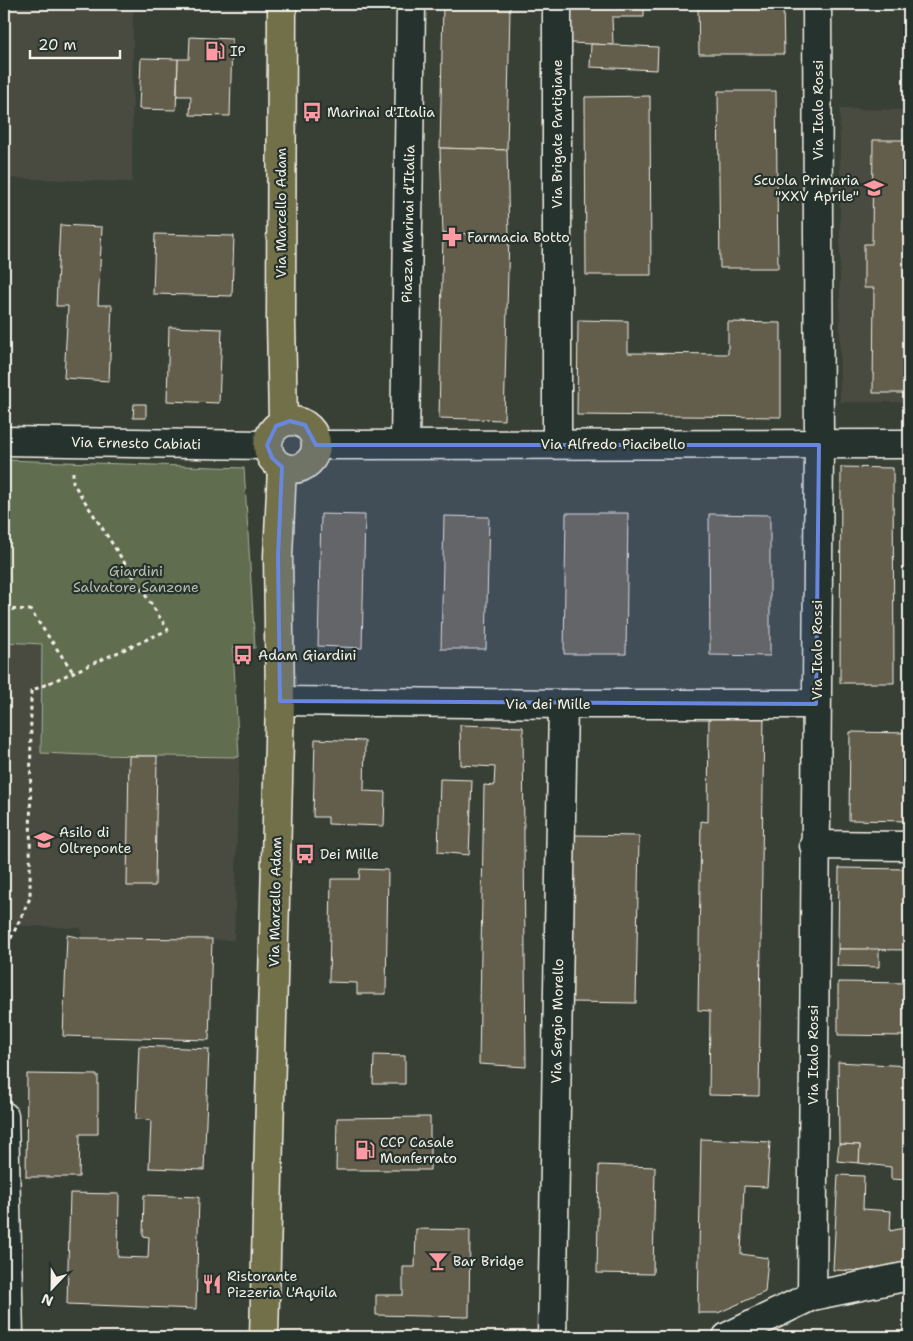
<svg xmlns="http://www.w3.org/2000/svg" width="913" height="1341" viewBox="0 0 913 1341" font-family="'Shantell Sans',sans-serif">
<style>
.built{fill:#484c40}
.green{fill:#606d4f;stroke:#aaaf9c}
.building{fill:#635d4c;stroke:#f4f1e8}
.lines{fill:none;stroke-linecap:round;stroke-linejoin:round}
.minor-casing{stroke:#f4f1e8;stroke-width:31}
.primary-casing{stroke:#f4f1e8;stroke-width:31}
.path{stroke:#f4f1e8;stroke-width:3;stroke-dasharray:4 4;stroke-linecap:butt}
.minor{stroke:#26332d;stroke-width:28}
.primary{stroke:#71704a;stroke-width:28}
.marked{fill:#6887de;fill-opacity:0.2;stroke:#6887de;stroke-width:4;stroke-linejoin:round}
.labels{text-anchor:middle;stroke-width:4.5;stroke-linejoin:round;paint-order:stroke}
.poi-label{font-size:14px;fill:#f4f1e8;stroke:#26332d;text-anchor:start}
.street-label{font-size:14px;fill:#f4f1e8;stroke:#26332d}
.park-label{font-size:14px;fill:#b9bcab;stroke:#26332d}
</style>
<rect width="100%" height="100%" fill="#384036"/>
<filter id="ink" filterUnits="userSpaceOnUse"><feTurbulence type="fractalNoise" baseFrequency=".02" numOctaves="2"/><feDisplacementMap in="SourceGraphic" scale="10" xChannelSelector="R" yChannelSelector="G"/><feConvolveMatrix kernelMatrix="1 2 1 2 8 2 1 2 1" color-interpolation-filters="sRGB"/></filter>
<g filter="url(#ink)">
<g class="built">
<polygon points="4,4 133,4 132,182 4,178"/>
<polygon points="840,109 909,110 909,402 840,402"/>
<polygon points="4,642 42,644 86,755 239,757 234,940 82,938 81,928 4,925"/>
</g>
<polygon class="green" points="4,460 244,468 255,648 233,647 239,757 86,755 41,753 42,644 4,642"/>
<g class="building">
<polygon points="443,4 537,4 537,7 510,7 507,150 440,148"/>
<polygon points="571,4 644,4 644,17 612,17 613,45 571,43"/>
<polygon points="728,4 783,4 784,54 699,54 698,6 728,6"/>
<polygon points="190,37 232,39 230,116 190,115 191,96 177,96 178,59 189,59"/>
<polygon points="591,44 658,47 657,70 590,67"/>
<polygon points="141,58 178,59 176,110 139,109"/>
<polygon points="718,91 776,91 778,268 720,268"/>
<polygon points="650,96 651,275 586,275 585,97"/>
<polygon points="873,140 909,140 909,393 873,393 874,288 864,288 864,244 872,244"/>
<polygon points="440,148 507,150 509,235 443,233"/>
<polygon points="60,225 102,227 98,305 112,305 109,381 64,378 68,306 56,306"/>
<polygon points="443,233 509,235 504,420 439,418"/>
<polygon points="155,234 234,236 232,296 153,294"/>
<polygon points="578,320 628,321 628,353 728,354 728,322 781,323 781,417 577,415"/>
<polygon points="169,327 222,329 219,403 167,401"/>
<polygon points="134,404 146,404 146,418 133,418"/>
<polygon points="841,467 893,468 894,683 840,683"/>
<polygon points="566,513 628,513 626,654 564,654"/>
<polygon points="321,514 365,515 362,648 318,646"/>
<polygon points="709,514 770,515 770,656 710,655"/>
<polygon points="444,516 489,517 486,649 441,649"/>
<polygon points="709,712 764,713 759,1096 709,1095 710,1011 698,1010 701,821 708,822"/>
<polygon points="460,725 523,727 526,1067 479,1064 484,785 494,786 495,767 461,765"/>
<polygon points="850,732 909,733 909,821 849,820"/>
<polygon points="315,739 365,741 364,791 385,792 384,826 328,824 328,817 313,817"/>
<polygon points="129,756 157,756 155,886 127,886"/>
<polygon points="440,779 472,780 469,855 438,852"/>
<polygon points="574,835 639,836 636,1003 572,1002"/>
<polygon points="839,868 909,869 909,950 838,949"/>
<polygon points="360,869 388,870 386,994 357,994 357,983 329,982 331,879 359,879"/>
<polygon points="67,935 82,938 212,939 209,1040 63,1036"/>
<polygon points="838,949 879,949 879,967 837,966"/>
<polygon points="838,982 909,983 909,1036 838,1035"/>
<polygon points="139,1046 209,1049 204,1170 149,1168 151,1120 136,1119"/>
<polygon points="374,1055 405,1056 405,1084 373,1084"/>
<polygon points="838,1062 909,1066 909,1180 891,1179 891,1167 859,1163 860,1145 839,1144"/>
<polygon points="27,1074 98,1075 98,1134 80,1134 79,1177 26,1177"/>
<polygon points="430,1117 430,1170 336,1170 337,1118"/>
<polygon points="701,1139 770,1142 767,1187 744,1186 741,1254 768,1258 765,1292 718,1313 698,1313"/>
<polygon points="839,1144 860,1145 859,1163 837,1161"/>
<polygon points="599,1165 655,1167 653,1274 597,1273"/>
<polygon points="838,1175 864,1176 863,1209 891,1211 890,1231 909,1227 909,1269 893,1272 833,1270"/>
<polygon points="70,1193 119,1194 118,1257 148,1258 149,1237 143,1236 144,1195 199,1197 196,1309 67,1304"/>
<polygon points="416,1229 470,1230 469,1317 376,1315 376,1295 403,1295 403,1267 415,1267"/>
</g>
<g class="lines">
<defs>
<g id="minor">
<polyline points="4,441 267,445"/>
<polyline points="405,444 411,4"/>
<polyline points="557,444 557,4"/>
<polyline points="316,445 909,444"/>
<polyline points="280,701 563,704 816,704"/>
<polyline points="814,845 909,846"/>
<polyline points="4,1116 9,1337"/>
<polyline points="812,1296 819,445 817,4"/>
<polyline points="552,1337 563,704"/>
<polyline points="727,1337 812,1296 909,1276"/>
</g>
<g id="primary">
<polyline points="282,4 281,321 283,422"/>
<circle cx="292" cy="445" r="24"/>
<polyline points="264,1337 280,701 278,557 282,467"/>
</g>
</defs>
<use href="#minor" class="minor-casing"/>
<use href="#primary" class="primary-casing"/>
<g class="path">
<polyline points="4,609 30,610 73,672"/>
<polyline points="4,953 30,898 31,691 168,630 73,483 73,472"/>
</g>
<use href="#minor" class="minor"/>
<use href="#primary" class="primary"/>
</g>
</g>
<path class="marked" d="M290 421 305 425 316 445H819L816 704 280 701 278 557 282 467 272 458 267 445 276 426Z"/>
<defs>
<symbol id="fuel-bare" viewBox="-9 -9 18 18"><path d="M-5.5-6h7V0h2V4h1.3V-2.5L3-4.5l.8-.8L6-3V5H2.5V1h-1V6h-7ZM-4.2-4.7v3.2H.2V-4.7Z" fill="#ff9aa2" stroke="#26332d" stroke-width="2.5" paint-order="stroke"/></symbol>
<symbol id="bus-bare" viewBox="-9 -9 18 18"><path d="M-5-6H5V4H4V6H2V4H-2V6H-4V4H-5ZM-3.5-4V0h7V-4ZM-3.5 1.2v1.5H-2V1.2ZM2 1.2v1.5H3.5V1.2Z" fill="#ff9aa2" stroke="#26332d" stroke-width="2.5" paint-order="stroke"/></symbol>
<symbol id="school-bare" viewBox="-9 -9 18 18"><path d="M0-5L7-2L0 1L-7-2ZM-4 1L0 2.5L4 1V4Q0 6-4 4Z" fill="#ff9aa2" stroke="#26332d" stroke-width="2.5" paint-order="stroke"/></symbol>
<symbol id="pharmacy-bare" viewBox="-9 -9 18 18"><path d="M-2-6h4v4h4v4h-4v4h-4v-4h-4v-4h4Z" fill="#ff9aa2" stroke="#26332d" stroke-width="2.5" paint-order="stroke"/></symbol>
<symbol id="bar-bare" viewBox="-9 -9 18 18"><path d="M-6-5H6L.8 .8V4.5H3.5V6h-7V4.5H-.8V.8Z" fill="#ff9aa2" stroke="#26332d" stroke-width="2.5" paint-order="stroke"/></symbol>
<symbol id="restaurant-bare" viewBox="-9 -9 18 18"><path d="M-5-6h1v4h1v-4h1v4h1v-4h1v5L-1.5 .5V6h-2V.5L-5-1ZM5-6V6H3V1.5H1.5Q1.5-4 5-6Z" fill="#ff9aa2" stroke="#26332d" stroke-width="2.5" paint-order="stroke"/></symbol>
</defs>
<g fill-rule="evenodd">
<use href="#fuel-bare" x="201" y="37" width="28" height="28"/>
<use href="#bus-bare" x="298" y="98" width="28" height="28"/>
<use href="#school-bare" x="860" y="174" width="28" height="28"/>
<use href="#pharmacy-bare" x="438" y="223" width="28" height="28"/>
<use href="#bus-bare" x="229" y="641" width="28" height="28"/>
<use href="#school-bare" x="30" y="826" width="28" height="28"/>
<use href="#bus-bare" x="291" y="840" width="28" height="28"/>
<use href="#fuel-bare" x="351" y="1136" width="28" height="28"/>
<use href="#bar-bare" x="424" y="1247" width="28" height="28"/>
<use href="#restaurant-bare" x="198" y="1270" width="28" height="28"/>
</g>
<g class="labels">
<g class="poi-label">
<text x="230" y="56">IP</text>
<text x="327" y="117">Marinai d'Italia</text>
<text x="859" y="185" text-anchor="end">Scuola Primaria<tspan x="859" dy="16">"XXV Aprile"</tspan></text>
<text x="467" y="242">Farmacia Botto</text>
<text x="258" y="660">Adam Giardini</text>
<text x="59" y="837">Asilo di<tspan x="59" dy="16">Oltreponte</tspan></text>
<text x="320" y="859">Dei Mille</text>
<text x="380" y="1147">CCP Casale<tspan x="380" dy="16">Monferrato</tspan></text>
<text x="453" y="1266">Bar Bridge</text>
<text x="227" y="1281">Ristorante<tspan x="227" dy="16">Pizzeria L'Aquila</tspan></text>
</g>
<g class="street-label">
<text transform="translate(818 110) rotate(-90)" y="5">Via Italo Rossi</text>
<text transform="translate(557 134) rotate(-90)" y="5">Via Brigate Partigiane</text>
<text transform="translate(281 213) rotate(-90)" y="5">Via Marcello Adam</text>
<text transform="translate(408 224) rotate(-89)" y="5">Piazza Marinai d'Italia</text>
<text transform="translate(136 443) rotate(1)" y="5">Via Ernesto Cabiati</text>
<text x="613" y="449">Via Alfredo Piacibello</text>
<text transform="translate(817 650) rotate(-90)" y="5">Via Italo Rossi</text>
<text x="548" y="709">Via dei Mille</text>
<text transform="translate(275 902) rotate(-89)" y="5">Via Marcello Adam</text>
<text transform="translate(557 1021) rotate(-89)" y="5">Via Sergio Morello</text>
<text transform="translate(813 1055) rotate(-90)" y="5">Via Italo Rossi</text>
</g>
<g class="park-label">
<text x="136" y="576">Giardini<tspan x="136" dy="16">Salvatore Sanzone</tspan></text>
</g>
</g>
<rect width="913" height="1341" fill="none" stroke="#26332d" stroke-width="20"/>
<rect x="10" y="10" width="893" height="1321" fill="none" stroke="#f4f1e8" stroke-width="2" filter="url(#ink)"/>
<g transform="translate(52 1288) rotate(202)" stroke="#26332d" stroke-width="4" paint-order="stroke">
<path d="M0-4L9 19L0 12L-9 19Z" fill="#f4f1e8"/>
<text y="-8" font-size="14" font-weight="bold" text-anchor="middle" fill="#f4f1e8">N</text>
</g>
<path d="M30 50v8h90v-8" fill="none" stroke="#f4f1e8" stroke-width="2.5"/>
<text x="38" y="50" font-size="15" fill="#f4f1e8" stroke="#26332d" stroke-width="4" paint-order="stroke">20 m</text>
</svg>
